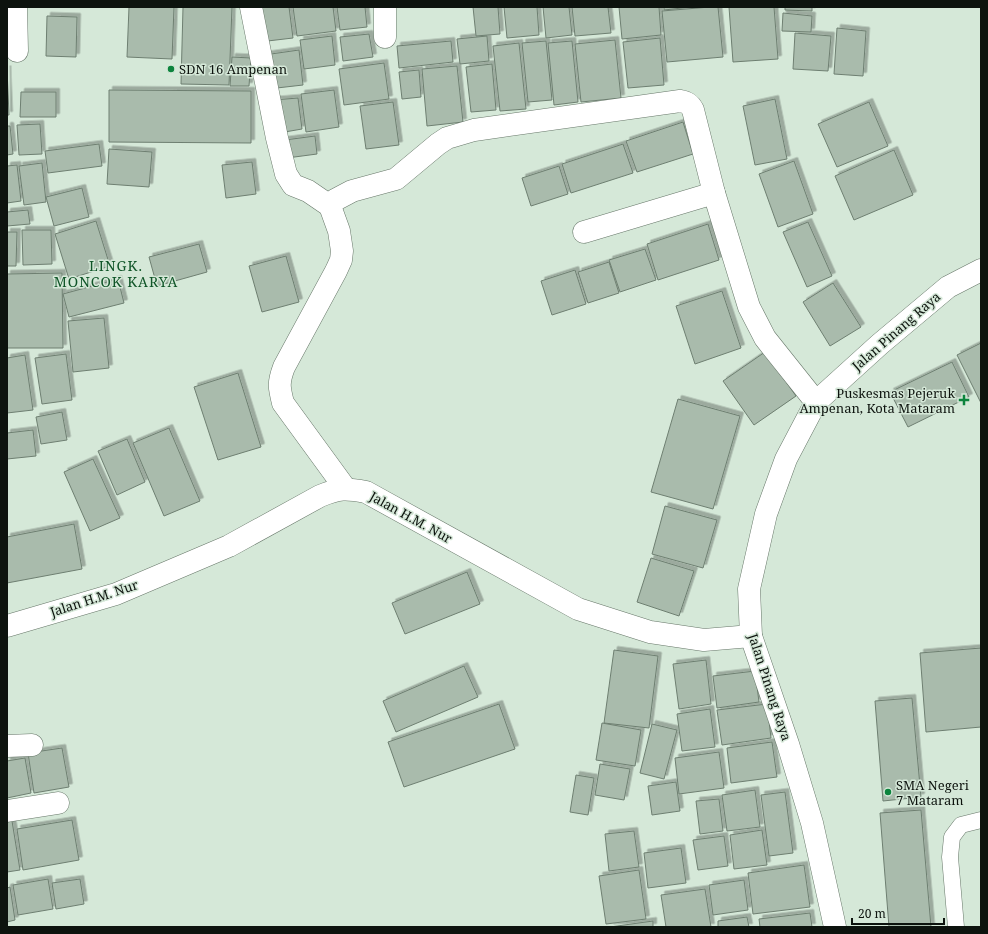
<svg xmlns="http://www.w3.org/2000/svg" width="988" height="934" viewBox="0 0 988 934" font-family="'Noto Serif',serif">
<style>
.building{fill:#a9bbac;stroke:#6e7f71;filter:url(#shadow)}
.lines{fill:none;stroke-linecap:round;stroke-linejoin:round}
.service-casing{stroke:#677769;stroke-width:17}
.minor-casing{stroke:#677769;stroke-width:23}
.service{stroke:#fff;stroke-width:16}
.minor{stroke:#fff;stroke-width:22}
.poi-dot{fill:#0c843d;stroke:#d5e8d8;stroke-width:1.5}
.labels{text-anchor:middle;stroke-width:3;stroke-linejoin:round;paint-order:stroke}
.poi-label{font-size:13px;fill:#0d130e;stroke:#d5e8d8;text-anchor:start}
.street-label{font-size:13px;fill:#0d130e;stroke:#d5e8d8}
.neighbourhood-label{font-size:14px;letter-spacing:1px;fill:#105528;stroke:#d5e8d8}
</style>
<defs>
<filter id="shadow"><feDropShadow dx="3.5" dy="-3.5" stdDeviation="0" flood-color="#0004"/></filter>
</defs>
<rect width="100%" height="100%" fill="#d5e8d8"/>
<g class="building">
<polygon points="129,7 174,7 172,59 127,57"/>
<polygon points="183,7 232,7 229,85 181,84"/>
<polygon points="254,7 289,7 293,38 259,42"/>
<polygon points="293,7 333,7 336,31 297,36"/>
<polygon points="337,7 365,7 367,27 340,30"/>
<polygon points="473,7 498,7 500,34 476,36"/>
<polygon points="504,7 537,7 539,35 507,38"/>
<polygon points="543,7 569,7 572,35 546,38"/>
<polygon points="572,7 608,7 611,33 575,36"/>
<polygon points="619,7 659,7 661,35 622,39"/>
<polygon points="664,7 691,7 664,10"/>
<polygon points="710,7 718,7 723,57 667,62 662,11"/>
<polygon points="729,7 774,7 778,59 733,62"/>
<polygon points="785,7 812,7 812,11 785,10"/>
<polygon points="783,13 812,16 811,32 782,31"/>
<polygon points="47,16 77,17 76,57 46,56"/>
<polygon points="837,28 866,31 863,76 834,74"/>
<polygon points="795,33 831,36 828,71 793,69"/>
<polygon points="369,34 373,57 343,61 340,37"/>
<polygon points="332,36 335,65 304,69 300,40"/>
<polygon points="487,36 489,61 460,64 457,39"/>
<polygon points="660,38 664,85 628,88 623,42"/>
<polygon points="615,40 621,98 581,102 575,44"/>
<polygon points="451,41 453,62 399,68 397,46"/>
<polygon points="546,41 552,100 528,102 522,43"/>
<polygon points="572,41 578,102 554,105 548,43"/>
<polygon points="519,43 526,109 500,111 493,46"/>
<polygon points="299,50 303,85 268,89 264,55"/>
<polygon points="232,57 251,58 249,86 230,86"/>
<polygon points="384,63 389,99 344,105 339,69"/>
<polygon points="492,64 496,110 471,112 466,67"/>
<polygon points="457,66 463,122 427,126 422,69"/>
<polygon points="7,69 9,115 7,115"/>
<polygon points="419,70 421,97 402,99 399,72"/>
<polygon points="109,90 251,91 251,143 109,142"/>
<polygon points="334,90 339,127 306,132 301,94"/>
<polygon points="21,92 56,92 56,117 20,117"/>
<polygon points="298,98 302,129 279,133 274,100"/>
<polygon points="775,99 787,159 755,165 743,106"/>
<polygon points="393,102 399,145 366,149 360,106"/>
<polygon points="869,102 888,146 837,167 818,124"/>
<polygon points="683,122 693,154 637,172 626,141"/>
<polygon points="40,124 42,154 19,155 17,125"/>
<polygon points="7,126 10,126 13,154 7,155"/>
<polygon points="315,136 317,154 287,158 285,140"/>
<polygon points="99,144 102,166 48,173 45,151"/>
<polygon points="623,144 633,173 571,193 562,164"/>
<polygon points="109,149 152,152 149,187 107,184"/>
<polygon points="894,150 913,195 854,220 835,176"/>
<polygon points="794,161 813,214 778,227 759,174"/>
<polygon points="252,162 256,194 226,198 222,165"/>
<polygon points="42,163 46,202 24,205 19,166"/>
<polygon points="17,165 21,201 7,203 7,166"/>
<polygon points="559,166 568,194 531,206 522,178"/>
<polygon points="82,188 89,217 54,226 46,197"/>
<polygon points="28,210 30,224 7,226 7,212"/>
<polygon points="96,221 110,266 69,279 55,234"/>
<polygon points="808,222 832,276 807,287 783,232"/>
<polygon points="708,224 719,260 658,280 647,244"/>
<polygon points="22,230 51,230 52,264 23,265"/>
<polygon points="7,232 17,232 16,266 7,266"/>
<polygon points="199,244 207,272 157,286 149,257"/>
<polygon points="645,249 656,280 620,292 609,260"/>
<polygon points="286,256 299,302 262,312 249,266"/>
<polygon points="609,262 619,293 588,303 578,272"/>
<polygon points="575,270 586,304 552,315 541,281"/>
<polygon points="62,273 63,348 7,348 7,274"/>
<polygon points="118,279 124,303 69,317 63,294"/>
<polygon points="833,283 861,327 830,346 803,302"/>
<polygon points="722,291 741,348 695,364 676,306"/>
<polygon points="104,318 109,368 73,372 68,321"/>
<polygon points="981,343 981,403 957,355"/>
<polygon points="765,352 796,396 754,425 723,381"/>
<polygon points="66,354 72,400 42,404 35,358"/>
<polygon points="25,355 33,410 7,413 7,358"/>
<polygon points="952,362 969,397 908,427 890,392"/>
<polygon points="238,373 261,447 218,460 194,387"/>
<polygon points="678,399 740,416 713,509 651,492"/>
<polygon points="62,412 67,440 41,444 36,417"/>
<polygon points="169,428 200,501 164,516 133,443"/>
<polygon points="33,430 36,456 7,459 7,433"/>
<polygon points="127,439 145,482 117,495 98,451"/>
<polygon points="93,459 120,518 90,531 64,472"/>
<polygon points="665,506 717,520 703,568 652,554"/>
<polygon points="74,524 82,569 7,583 7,537"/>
<polygon points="651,558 694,571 679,616 637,602"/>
<polygon points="467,572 480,604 405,634 392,603"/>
<polygon points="981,648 981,727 926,732 920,653"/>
<polygon points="614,650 658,656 649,728 604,723"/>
<polygon points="706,660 711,704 679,709 673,664"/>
<polygon points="464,666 478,697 396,732 383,701"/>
<polygon points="755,671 759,702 717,708 713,676"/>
<polygon points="912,698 921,797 883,801 875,701"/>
<polygon points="499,704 515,749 404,787 388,742"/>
<polygon points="767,704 771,738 722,745 717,710"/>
<polygon points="710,709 715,747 682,751 677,714"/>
<polygon points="602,723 641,730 635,766 596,760"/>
<polygon points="652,724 677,730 664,779 640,773"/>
<polygon points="772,742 777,777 731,783 727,748"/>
<polygon points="62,748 69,787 34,793 28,753"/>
<polygon points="719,752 724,788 679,794 675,758"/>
<polygon points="25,758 31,793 7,798 7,761"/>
<polygon points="600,764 630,769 624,800 595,795"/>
<polygon points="576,775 594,778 588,815 570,812"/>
<polygon points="676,782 680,811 652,815 648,786"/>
<polygon points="755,790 760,827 727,831 722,795"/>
<polygon points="785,792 793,853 769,856 761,795"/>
<polygon points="719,799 723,831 700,834 696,801"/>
<polygon points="921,810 931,927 889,927 880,813"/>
<polygon points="72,820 79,860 23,870 17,829"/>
<polygon points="12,821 20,870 7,872 7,822"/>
<polygon points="762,830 767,865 734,869 730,835"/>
<polygon points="634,831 639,867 609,871 605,834"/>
<polygon points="724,836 728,866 698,870 693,840"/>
<polygon points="681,848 686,883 648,888 644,853"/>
<polygon points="804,865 810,907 753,914 748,873"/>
<polygon points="639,870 646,919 606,924 599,876"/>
<polygon points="48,879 53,909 18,915 13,885"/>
<polygon points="80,879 84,904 56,909 52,883"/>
<polygon points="744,880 748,910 713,915 709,885"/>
<polygon points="10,887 15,920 7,922 7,888"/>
<polygon points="705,889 711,927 666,927 661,895"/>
<polygon points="810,913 812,927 760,927 759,919"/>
<polygon points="747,917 749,927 718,927 718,921"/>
<polygon points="653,921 653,927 610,927"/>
</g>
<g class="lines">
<defs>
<polyline id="service" points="956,927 950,857 952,837 961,825 981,820"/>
<g id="minor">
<polyline points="16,7 17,51"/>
<path d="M251 7 277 138 286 174 293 185 308 191 330 206 339 231 342 251 341 260 336 271 284 367C278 383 279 387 283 403L345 488"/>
<polyline points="385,7 385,37"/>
<path d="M330 206 335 200 352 191 396 179 438 144 447 138 474 130 680 101C687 102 690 104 693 110L714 193 749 307 765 338 816 402"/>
<polyline points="584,232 714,193"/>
<path d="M7 626 116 594 229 546 320 496C339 488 346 488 366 492L578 609 650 632 704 640 751 636"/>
<polyline points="7,746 32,745"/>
<polyline points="7,811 58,803"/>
<polyline points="835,927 812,823 788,744 751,636 749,589 766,514 786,459 816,402 880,344 948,287 981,270"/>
</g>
</defs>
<use href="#service" class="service-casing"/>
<use href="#minor" class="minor-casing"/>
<use href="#service" class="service"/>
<use href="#minor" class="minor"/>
</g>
<g class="poi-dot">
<circle cx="171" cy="69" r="4"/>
<path d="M962 394h4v4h4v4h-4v4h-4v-4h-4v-4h4z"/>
<circle cx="888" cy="792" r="4"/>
</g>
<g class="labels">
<g class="poi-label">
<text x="179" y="74">SDN 16 Ampenan</text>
<text x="955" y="398" text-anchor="end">Puskesmas Pejeruk<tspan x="955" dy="15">Ampenan, Kota Mataram</tspan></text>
<text x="896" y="790">SMA Negeri<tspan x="896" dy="15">7 Mataram</tspan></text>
</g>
<g class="street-label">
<text transform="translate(896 331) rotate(-41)" y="5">Jalan Pinang Raya</text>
<text transform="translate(411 517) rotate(29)" y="5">Jalan H.M. Nur</text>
<text transform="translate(94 598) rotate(-18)" y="5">Jalan H.M. Nur</text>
<text transform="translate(770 687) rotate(72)" y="5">Jalan Pinang Raya</text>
</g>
<g class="neighbourhood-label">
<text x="116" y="271">LINGK.<tspan x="116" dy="16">MONCOK KARYA</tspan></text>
</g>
</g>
<rect width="988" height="934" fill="none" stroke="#0d130e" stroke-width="16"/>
<path d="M852 918v6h92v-6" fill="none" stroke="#0d130e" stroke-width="2"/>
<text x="858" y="918" font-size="12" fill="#0d130e" stroke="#d5e8d8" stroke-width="3" paint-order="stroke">20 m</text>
</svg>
